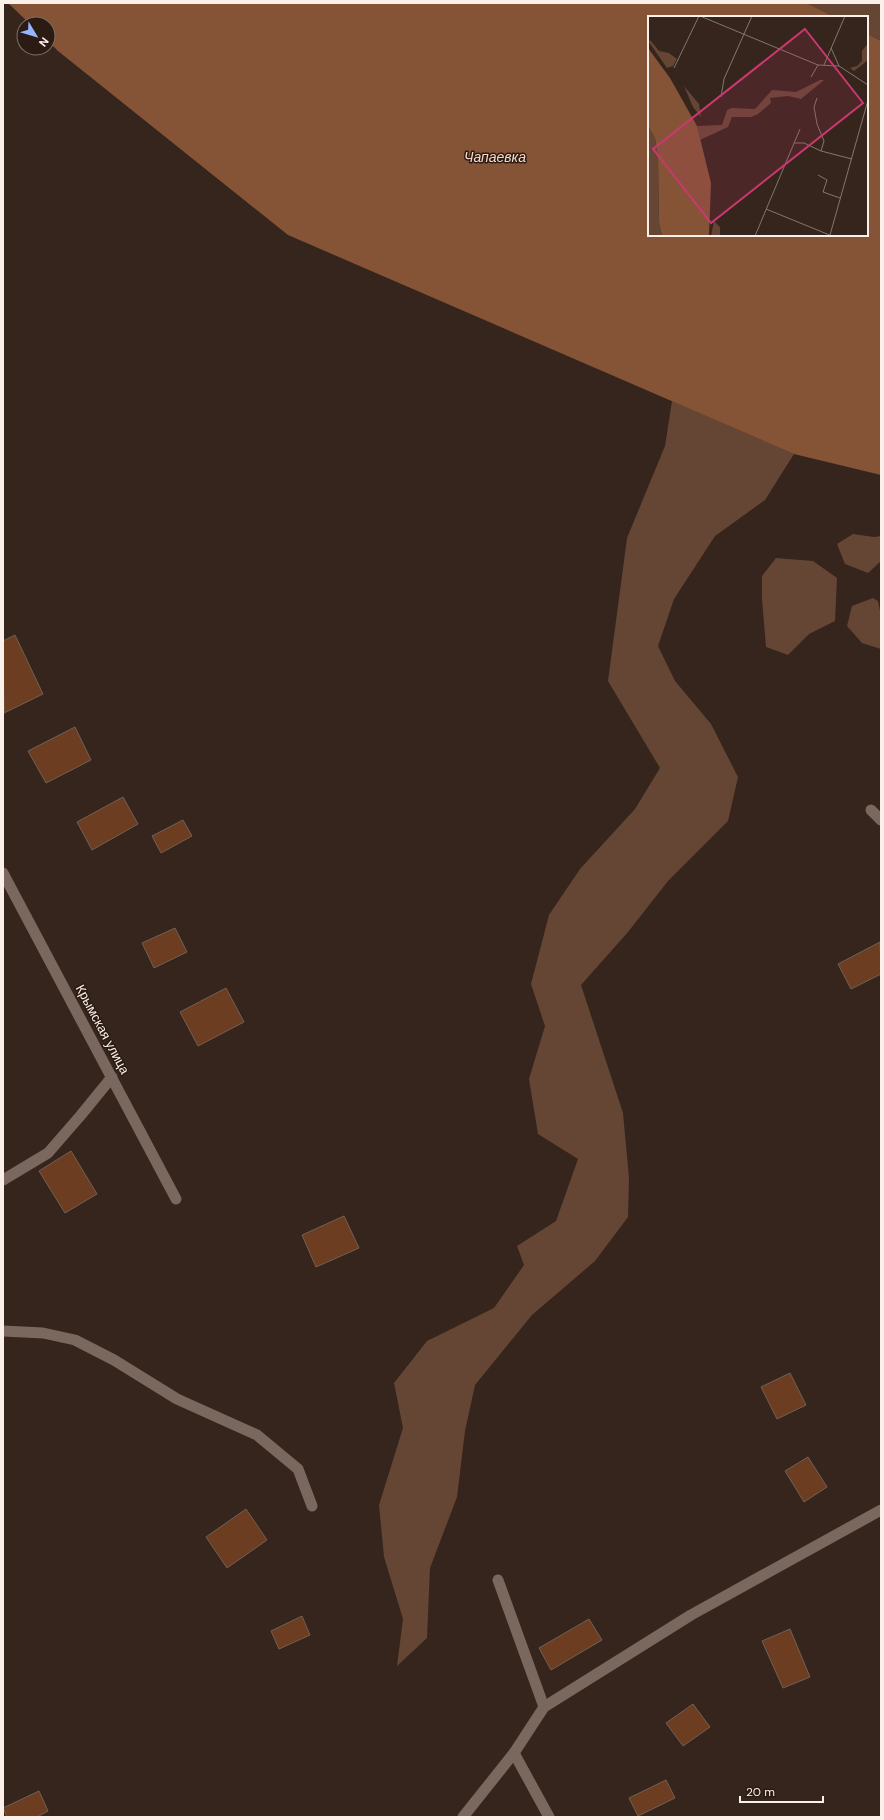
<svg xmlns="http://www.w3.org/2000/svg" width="884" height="1820" viewBox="0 0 884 1820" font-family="'DM Sans',sans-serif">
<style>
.green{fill:#654634}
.water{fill:#855436}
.building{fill:#6c3d20;stroke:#726056}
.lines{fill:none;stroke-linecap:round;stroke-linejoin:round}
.service{stroke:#7a675d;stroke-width:11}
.minor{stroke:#7a675d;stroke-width:11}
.labels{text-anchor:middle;stroke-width:3;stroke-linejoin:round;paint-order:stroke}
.street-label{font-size:13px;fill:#fbf0ea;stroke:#2b1b13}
.water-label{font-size:14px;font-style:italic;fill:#fad9c7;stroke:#2b1b13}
.inset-road{fill:none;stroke:#84766e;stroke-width:1}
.view{fill:#cb3870;fill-opacity:0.15;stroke:#cb3870;stroke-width:2}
.inset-edge{fill:none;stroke:#fbf0ea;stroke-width:2}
</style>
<rect width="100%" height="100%" fill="#35251c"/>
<g class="green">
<polygon points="807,3 881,3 881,41 867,34 867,17 834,17"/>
<polygon points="672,401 794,454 765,500 715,536 674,599 658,646 675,681 711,724 738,777 728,821 668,881 628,932 581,985 623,1113 629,1178 628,1217 595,1261 532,1315 475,1385 465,1431 457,1497 430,1568 427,1638 397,1666 403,1619 384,1557 379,1505 403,1428 394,1383 427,1341 494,1308 524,1265 517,1246 556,1221 578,1159 538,1134 529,1079 545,1026 531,984 549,915 580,869 635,809 660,768 608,681 627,538 665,446"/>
<polygon points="853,534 874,537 881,536 881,561 868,573 845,564 837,544"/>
<polygon points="776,558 813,561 837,578 835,621 809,634 788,655 766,647 762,599 762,576"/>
<polygon points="873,598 878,601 881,616 881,649 862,643 847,626 852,606"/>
</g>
<polygon class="water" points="8,3 807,3 834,17 649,17 649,235 867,235 867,34 881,41 881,475 794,454 288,235 58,51 48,41 48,24 30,24"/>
<g class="building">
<polygon points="15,635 43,694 4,713 3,641"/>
<polygon points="75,727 91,760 46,783 28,751"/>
<polygon points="123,797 138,824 92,850 77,822"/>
<polygon points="183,820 192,836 161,853 152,836"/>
<polygon points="175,928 187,952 154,968 142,943"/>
<polygon points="880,942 881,974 851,989 838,964"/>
<polygon points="226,988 244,1022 198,1046 180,1012"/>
<polygon points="71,1151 97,1194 65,1213 39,1171"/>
<polygon points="344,1216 359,1248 316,1267 302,1235"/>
<polygon points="790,1373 806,1405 777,1419 761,1387"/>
<polygon points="808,1457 827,1487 804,1502 785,1471"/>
<polygon points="246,1509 267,1540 227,1568 206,1537"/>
<polygon points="302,1616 310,1635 279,1649 271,1631"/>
<polygon points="589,1619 602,1640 551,1670 539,1648"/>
<polygon points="790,1629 810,1677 783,1688 762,1641"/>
<polygon points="693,1704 710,1727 683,1746 666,1723"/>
<polygon points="666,1780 675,1798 638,1816 629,1798"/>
<polygon points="39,1791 48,1811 37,1817 7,1817 3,1808"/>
</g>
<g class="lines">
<g class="service">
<polyline points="3,1180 48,1153 81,1115 112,1077"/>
<polyline points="3,1331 43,1333 75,1340 114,1360 177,1399 257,1435 298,1469 312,1506"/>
<polyline points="498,1580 544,1707"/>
</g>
<g class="minor">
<polyline points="871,810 881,820"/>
<polyline points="3,873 176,1199"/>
<polyline points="514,1753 549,1817"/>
<polyline points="463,1817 514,1753 544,1707 691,1615 881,1510"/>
</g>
</g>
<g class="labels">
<g class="street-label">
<text transform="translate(103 1029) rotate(62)" y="5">Крымская улица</text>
</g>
<g class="water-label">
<text x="495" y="162">Чапаевка</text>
</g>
</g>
<g transform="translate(648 16)">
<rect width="220" height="220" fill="#35251c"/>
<path d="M2 24 11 35 21 37 29 43 25 50 19 52 1 26ZM220 27V44L206 55 202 52 209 50 214 45V35ZM172 64H176L153 83 140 80 122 82 123 87 110 98 103 101H84L80 111 52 124 49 110 74 109 79 94 84 92 107 93 124 74 148 76ZM36 70 51 88 53 101 45 91ZM0 110 7 122 10 141 11 206 14 220H0ZM66 205 72 211V220H63Z" fill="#654634"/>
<path d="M0 32 22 62 49 110 63 167 61 220H14L11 206 10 141 7 122 0 110Z" fill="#855436"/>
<path class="inset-road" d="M52 0 170 49 191 50 220 69M183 32 191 50M176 49 197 0M26 52 51 0M163 61 170 49M73 81 76 63 104 0M169 82 166 91 169 108 176 125 173 135 204 143M146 127H156L173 135M170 159 179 164 175 176 192 182M118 193 184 220M182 219 220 84M107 220 152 113"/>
<path class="view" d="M157 13 215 87 63 207 5 133Z"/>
<rect width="220" height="220" class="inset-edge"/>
</g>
<rect width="884" height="1820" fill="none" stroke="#fbf0ea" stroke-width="8"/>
<g transform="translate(36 36) rotate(128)"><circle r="19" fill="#2b1b13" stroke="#7e7069"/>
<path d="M0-3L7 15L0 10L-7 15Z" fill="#95b6fd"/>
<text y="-6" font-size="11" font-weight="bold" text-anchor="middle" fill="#fbf0ea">N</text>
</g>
<path d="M740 1796v6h83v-6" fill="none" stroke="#fbf0ea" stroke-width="2"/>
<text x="746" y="1796" font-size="12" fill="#fbf0ea" stroke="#2b1b13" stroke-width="3" paint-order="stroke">20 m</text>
</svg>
